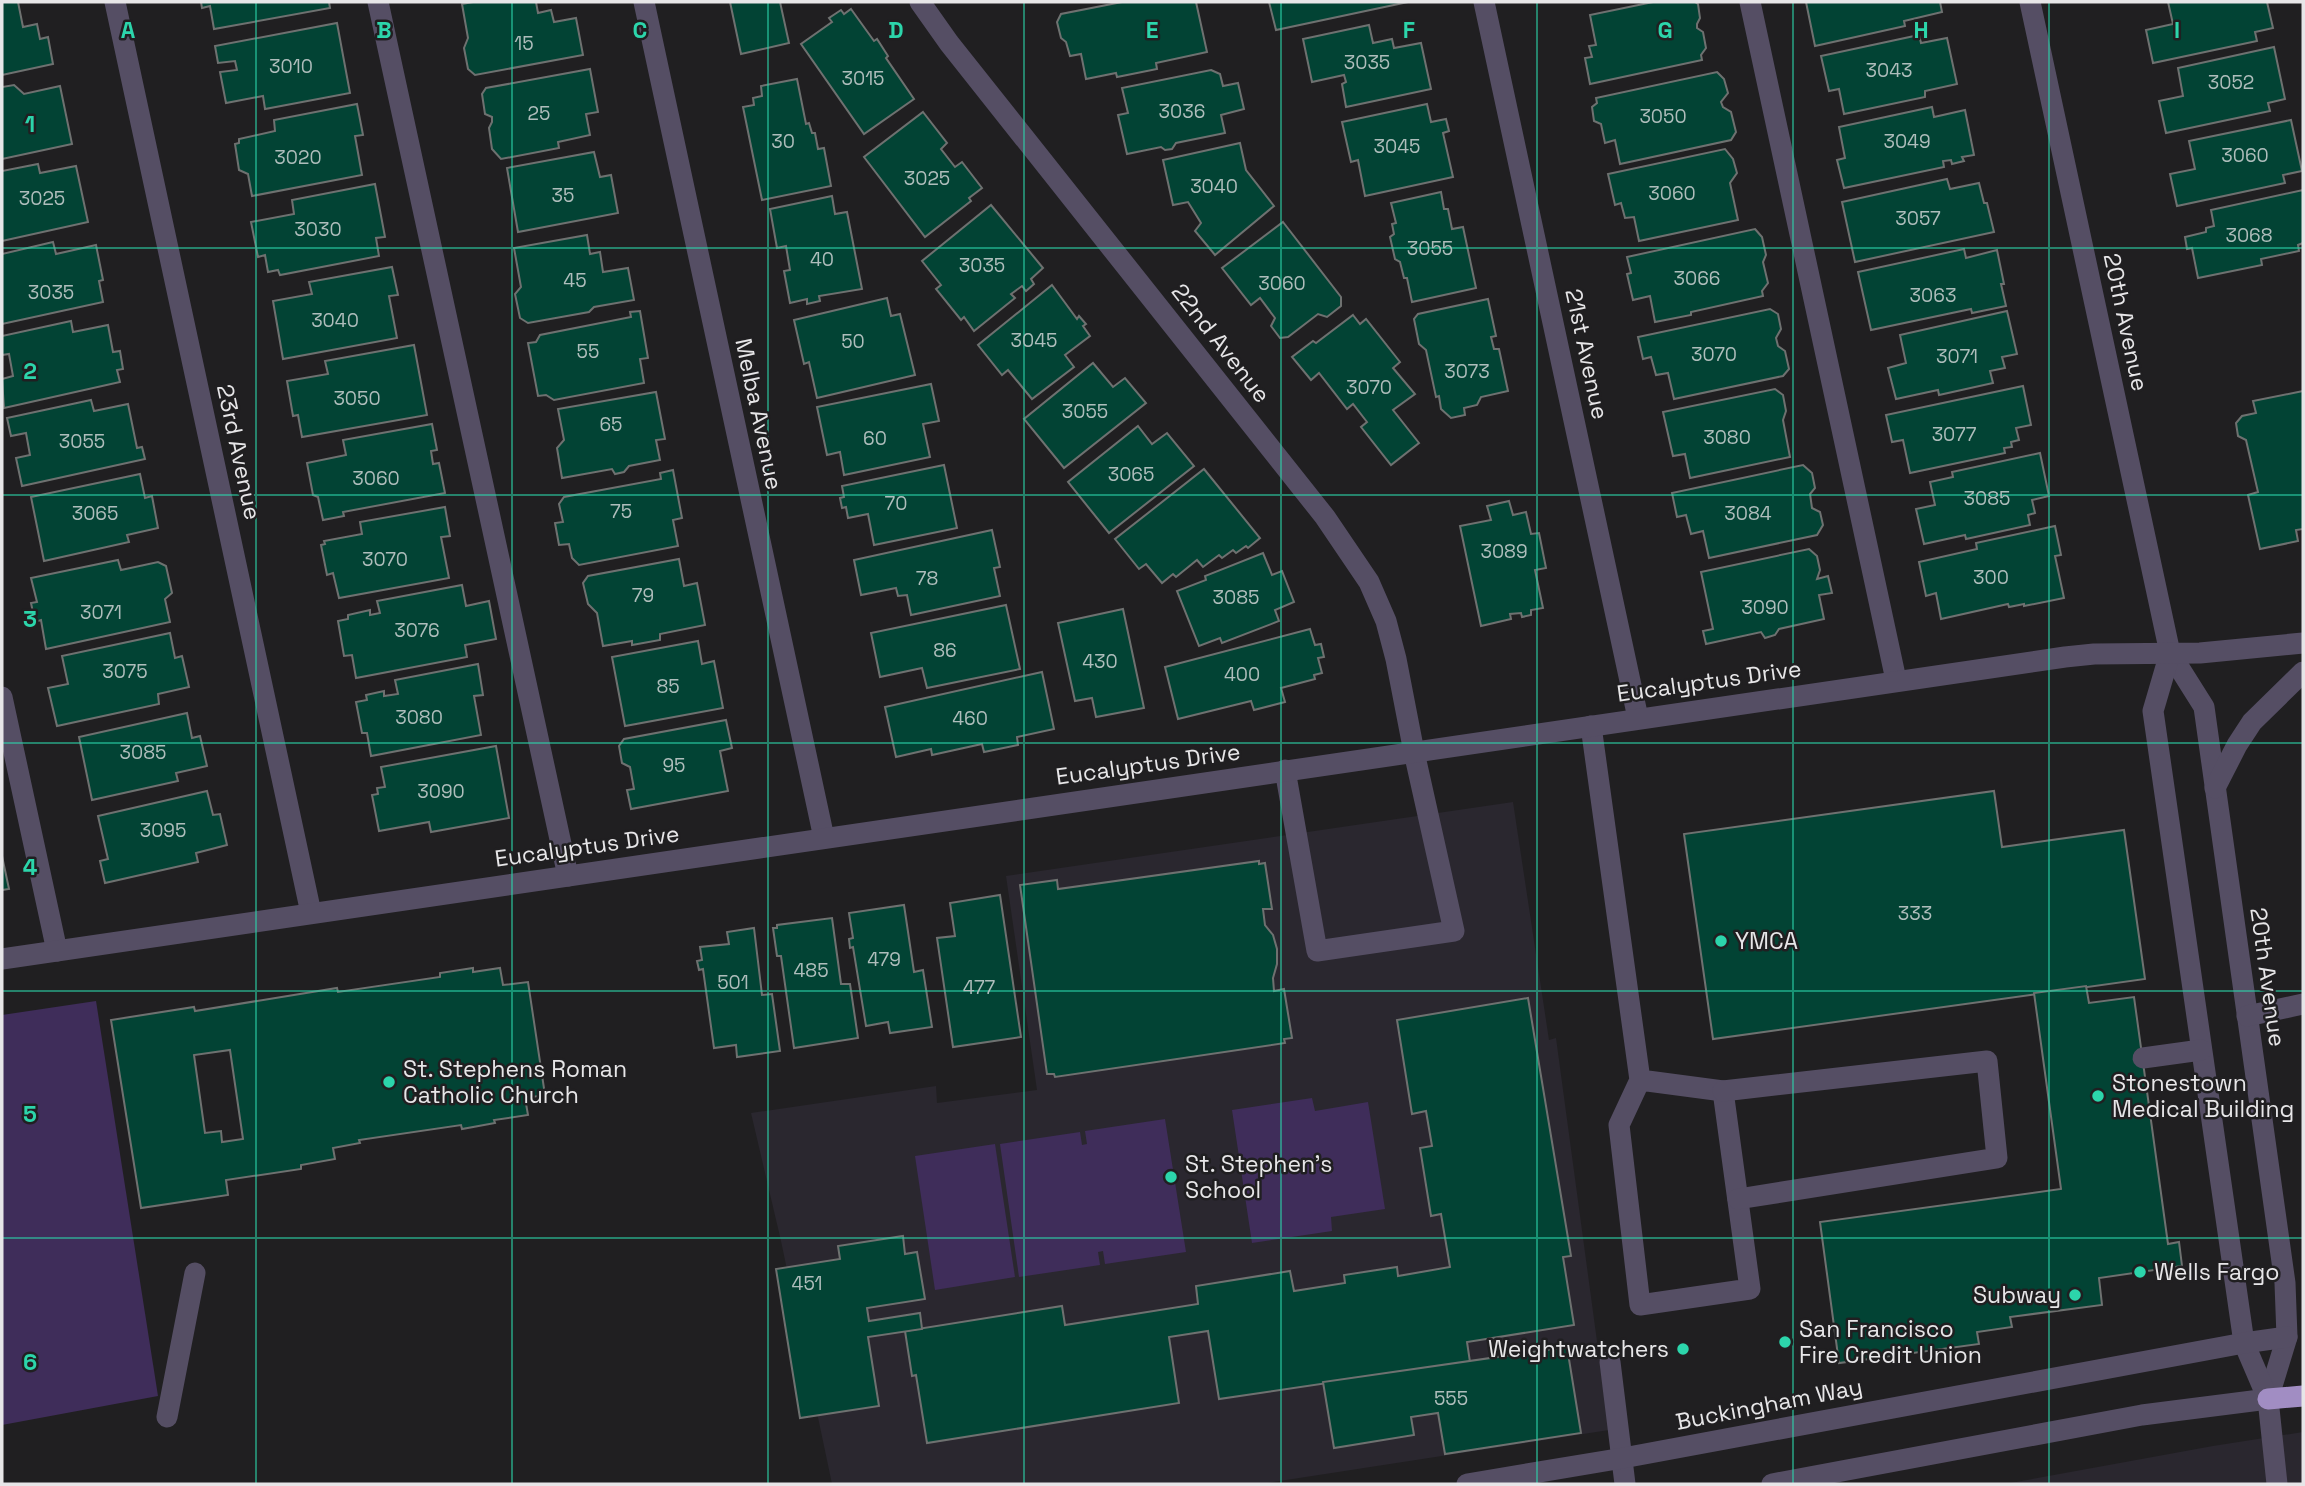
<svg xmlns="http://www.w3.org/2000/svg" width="2305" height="1486" viewBox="0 0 2305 1486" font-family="'Space Grotesk',sans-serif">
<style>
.built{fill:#2a272f}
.green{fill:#3f2d5a}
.building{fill:#024334;stroke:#6e7170;stroke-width:2;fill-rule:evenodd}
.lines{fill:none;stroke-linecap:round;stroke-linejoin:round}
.minor{stroke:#554e64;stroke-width:21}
.highway{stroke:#a18dc3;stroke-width:21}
.grid{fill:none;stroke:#2cd5ab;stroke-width:2;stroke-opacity:0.55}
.poi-dot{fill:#2cd5ab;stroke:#201f21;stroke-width:2.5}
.labels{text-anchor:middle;stroke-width:5;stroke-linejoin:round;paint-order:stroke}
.number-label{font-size:19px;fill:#aebdbb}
.street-label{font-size:23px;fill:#e7e6e8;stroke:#201f21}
.poi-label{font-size:23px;fill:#e7e6e8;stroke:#201f21;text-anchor:start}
.grid-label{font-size:23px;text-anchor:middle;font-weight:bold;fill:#2cd5ab;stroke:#201f21;stroke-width:5;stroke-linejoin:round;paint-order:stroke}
</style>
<rect width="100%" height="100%" fill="#201f21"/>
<g class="built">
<polygon points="1513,802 1549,1040 1556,1038 1609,1430 1261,1484 832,1484 781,1241 751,1113 936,1086 937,1103 1037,1090 1006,876"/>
<polygon points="2303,1432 2303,1484 2005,1484 2213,1446"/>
</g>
<g class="green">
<polygon points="96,1001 158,1396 2,1425 2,1015"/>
<polygon points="1312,1098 1315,1111 1368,1102 1385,1209 1331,1217 1332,1231 1252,1243 1232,1110"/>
<polygon points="1165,1119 1186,1252 1105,1264 1103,1251 1098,1252 1100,1265 1019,1277 1000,1144 1080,1132 1082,1145 1087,1144 1085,1131"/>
<polygon points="995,1144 1015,1277 935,1290 915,1156"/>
</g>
<g class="building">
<polygon points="2,2 18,2 23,27 37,24 40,39 48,37 53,64 2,75"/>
<polygon points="201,2 329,2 330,8 214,29 210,6 202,8"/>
<polygon points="473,2 536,2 538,13 551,10 554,22 576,18 583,55 475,75 468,69 464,48 468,38 462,4"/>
<polygon points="730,2 780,2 789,43 741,54"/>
<polygon points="1122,2 1196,2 1207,52 1156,63 1157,69 1117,77 1116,73 1086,79 1081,54 1070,56 1066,42 1061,38 1057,22 1061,14"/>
<polygon points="1269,2 1408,2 1276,30"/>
<polygon points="1653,2 1695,2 1698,4 1700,18 1697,24 1697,28 1703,32 1706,48 1701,55 1702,60 1590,84 1585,58 1592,57 1589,46 1596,45 1590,15"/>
<polygon points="1806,2 1940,2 1942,12 1904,21 1905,26 1815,46"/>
<polygon points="2168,2 2267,2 2273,28 2255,32 2257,41 2153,63 2146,30 2173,24"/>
<polygon points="851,9 874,41 877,39 888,56 886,58 914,99 864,134 801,44 832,22 829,18 841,10 844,14"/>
<polygon points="337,23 350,93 265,109 263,96 226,103 220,72 237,70 235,61 218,63 215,46"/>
<polygon points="1369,25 1373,43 1392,39 1394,48 1421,43 1431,89 1346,107 1342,84 1346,82 1344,75 1312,82 1303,39"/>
<polygon points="1919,35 1921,43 1947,38 1957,84 1925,91 1925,97 1844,114 1839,89 1829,91 1821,56"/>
<polygon points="2274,47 2285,99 2268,103 2270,111 2166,133 2159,101 2183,96 2178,68"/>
<polygon points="590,69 598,112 586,114 590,135 558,142 559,148 501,159 492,149 489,128 492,122 492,117 485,114 482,94 486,88"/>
<polygon points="1211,70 1220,74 1223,86 1238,83 1244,109 1221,115 1225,133 1176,143 1172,149 1165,150 1161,147 1127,154 1118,115 1128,113 1122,88"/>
<polygon points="1717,72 1724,79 1728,93 1721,102 1723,107 1731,112 1736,132 1731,140 1620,164 1615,140 1605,143 1601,124 1594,121 1592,107 1597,103 1596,98"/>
<polygon points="797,79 806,124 809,123 812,133 815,133 818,149 824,148 831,186 762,200 743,107 754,105 753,98 762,96 761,86"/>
<polygon points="14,85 24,94 60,86 72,144 2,159 2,87"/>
<polygon points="357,104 363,135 355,136 362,175 252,196 248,174 239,170 235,144 239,143 239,139 275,131 274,120"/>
<polygon points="1427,104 1431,122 1446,119 1449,131 1443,133 1453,177 1365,196 1358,160 1351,162 1342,122"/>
<polygon points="1932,107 1934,117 1965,110 1974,155 1962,157 1964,161 1952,164 1951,160 1943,161 1944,167 1844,188 1837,160 1845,158 1839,127"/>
<polygon points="923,112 947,143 941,149 955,167 962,162 982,188 969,198 971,201 925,237 864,157"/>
<polygon points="2291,120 2302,171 2283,175 2285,183 2177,206 2170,174 2195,169 2189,141"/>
<polygon points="1240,143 1246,170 1274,206 1215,255 1195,231 1201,223 1188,202 1173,205 1163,160"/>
<polygon points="1725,149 1733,159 1737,173 1730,183 1738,220 1639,241 1634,217 1625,218 1621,203 1615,205 1608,174"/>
<polygon points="594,152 600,177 611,175 618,213 518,232 507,168"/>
<polygon points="38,164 40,173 76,166 88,222 2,241 2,171"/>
<polygon points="1947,179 1950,189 1979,183 1984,203 1987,203 1994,232 1855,262 1842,202"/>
<polygon points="375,184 385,237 376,238 379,256 280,275 278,270 268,272 265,255 258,257 251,222 294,214 292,200"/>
<polygon points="2303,190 2303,243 2298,245 2299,251 2261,259 2262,265 2198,278 2192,248 2187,249 2185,237 2206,232 2206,228 2214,226 2211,210"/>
<polygon points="1441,192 1444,209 1448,209 1452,229 1463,227 1476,288 1412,302 1407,278 1404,278 1400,262 1395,259 1390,237 1394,234 1392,224 1396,223 1391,203"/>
<polygon points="832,196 835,214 847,212 862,289 819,296 820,301 807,304 807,299 790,303 784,271 790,270 786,246 777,248 770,209"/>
<polygon points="991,205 1043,268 1031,279 1034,284 1026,291 1022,286 1011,294 1015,298 974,331 964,317 961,320 936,289 941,285 922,261"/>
<polygon points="1283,222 1341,297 1341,306 1327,317 1318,314 1288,337 1280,338 1271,326 1275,318 1260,298 1251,305 1222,268"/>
<polygon points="1755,229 1762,237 1766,255 1763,262 1768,283 1762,291 1763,296 1691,312 1691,315 1655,322 1650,296 1633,300 1627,274 1631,273 1627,257"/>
<polygon points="587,235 590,254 600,252 603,272 628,268 634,300 594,307 589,312 528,323 520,318 515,294 521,287 514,248"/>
<polygon points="53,242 56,254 96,245 103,280 99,281 103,302 2,324 2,254"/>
<polygon points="1964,249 1966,258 1997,250 2004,284 2001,284 2006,306 1972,313 1971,309 1871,330 1858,272"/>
<polygon points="392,267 398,295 389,296 397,338 283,359 273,301 312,294 309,282"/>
<polygon points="1052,285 1077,319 1079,316 1086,324 1083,326 1090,336 1065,355 1074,367 1032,399 1008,370 1002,375 978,345"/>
<polygon points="887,298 891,316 900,314 915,375 817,398 809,362 804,364 794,320"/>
<polygon points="1488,299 1496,336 1491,337 1494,349 1499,349 1508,391 1481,397 1477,405 1464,408 1465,415 1451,418 1441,409 1439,396 1436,397 1426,350 1419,344 1414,319 1418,314"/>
<polygon points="1770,309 1778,314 1781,329 1776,338 1778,346 1785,351 1789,369 1783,376 1674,399 1668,373 1656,375 1651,357 1643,359 1638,337"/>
<polygon points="640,311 648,358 640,359 644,383 554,400 546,395 538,396 528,343 536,342 540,335 631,317 630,312"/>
<polygon points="2007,311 2017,354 2002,357 2005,368 1990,371 1993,383 1939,395 1938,390 1896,399 1888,368 1906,363 1900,335"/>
<polygon points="1353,315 1360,324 1366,319 1400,362 1393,368 1415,394 1393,410 1419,443 1391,465 1361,427 1367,422 1353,404 1347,409 1319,373 1311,380 1292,357 1313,341 1316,343"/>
<polygon points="71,321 73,332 108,325 113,352 120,351 123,369 117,370 120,382 4,408 2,379 13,376 9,354 2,355 2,336"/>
<polygon points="414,345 427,415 302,437 298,415 293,416 287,381 328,374 325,361"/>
<polygon points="1093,363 1113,387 1125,378 1146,403 1064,468 1024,419"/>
<polygon points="931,384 939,421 923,424 930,457 844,475 840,452 827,455 817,407"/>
<polygon points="2023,386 2031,425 2016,428 2019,440 2011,442 2012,447 2004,448 2005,453 1910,473 1903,440 1892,442 1886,415"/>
<polygon points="1775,389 1783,395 1786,411 1783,420 1790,457 1690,478 1685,454 1673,456 1663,412"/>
<polygon points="2303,391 2303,529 2296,530 2298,541 2260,549 2248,495 2258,492 2246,440 2238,436 2236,423 2242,416 2256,413 2253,401"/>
<polygon points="656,392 665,439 656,440 660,460 629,466 624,472 615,474 612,469 562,478 557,448 564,440 558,409"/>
<polygon points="91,400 94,411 128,404 137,448 142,447 145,459 22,486 16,458 30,455 26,433 11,436 7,418"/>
<polygon points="432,424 437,450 431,451 433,464 439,463 445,493 343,512 344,516 323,520 318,497 313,495 307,463 346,455 343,440"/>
<polygon points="1138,426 1152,444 1167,433 1194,466 1109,533 1068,482"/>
<polygon points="2040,453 2049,496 2032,500 2035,513 2028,515 2030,525 1966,539 1965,535 1924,544 1916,509 1935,505 1930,482 1953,477 1952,472"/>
<polygon points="944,465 957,528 874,545 868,514 848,518 846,507 842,508 840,498 844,497 842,486"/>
<polygon points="1803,465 1812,473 1815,488 1810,494 1812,508 1820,512 1823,525 1817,535 1709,558 1703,531 1691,534 1686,515 1677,517 1672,493"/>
<polygon points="1204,469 1260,538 1248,548 1246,546 1236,553 1233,550 1222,558 1219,555 1203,567 1197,560 1176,577 1173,574 1162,583 1146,564 1139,569 1115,539"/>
<polygon points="673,470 682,518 673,520 678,546 579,565 572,558 569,544 559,545 555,523 563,522 559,504 564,497 661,479 660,473"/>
<polygon points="140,474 145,498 152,496 158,528 127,535 129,542 44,561 31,497"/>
<polygon points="1509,501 1513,515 1526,512 1531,534 1539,533 1546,568 1535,570 1543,608 1531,610 1531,615 1522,617 1521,613 1510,614 1511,619 1481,626 1460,526 1491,520 1487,506"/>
<polygon points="445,507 450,536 441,537 449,578 339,598 333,573 327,575 321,545 325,544 324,541 362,534 360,522"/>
<polygon points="2055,526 2061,555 2055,556 2064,598 2024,606 2024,604 2009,607 2008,604 1941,619 1936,593 1926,596 1919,562 1977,549 1976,543"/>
<polygon points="992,530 1000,567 994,568 1000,596 911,615 907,595 898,596 896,588 861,595 854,560"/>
<polygon points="1809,549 1817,556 1820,570 1817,579 1828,576 1832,593 1819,595 1824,619 1779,629 1775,635 1765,638 1761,632 1706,644 1703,631 1713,629 1701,572"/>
<polygon points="1263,553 1272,575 1282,571 1294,602 1275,610 1279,621 1222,643 1220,638 1199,646 1177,591 1206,580 1205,576"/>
<polygon points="679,559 684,586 697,583 705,625 660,634 660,640 632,645 632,641 603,646 597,613 588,604 583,583 588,576"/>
<polygon points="118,560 121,570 158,562 166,566 172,593 165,599 170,622 46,649 41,620 35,622 31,603 37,602 31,578"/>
<polygon points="462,585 466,606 489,601 496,639 465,645 467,657 356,678 352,655 344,656 338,621 348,619 348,615 370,610 370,615 380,613 377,601"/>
<polygon points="1006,605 1020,669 927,688 922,668 880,677 871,633"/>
<polygon points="1123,609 1144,708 1096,717 1092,698 1075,701 1058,623"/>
<polygon points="1310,629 1315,645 1321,644 1324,657 1318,658 1322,673 1314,675 1315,679 1281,688 1285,702 1254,710 1251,701 1178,719 1165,667"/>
<polygon points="170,633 175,658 182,656 189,687 158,694 159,704 57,726 48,688 68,684 62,656"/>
<polygon points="698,641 702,664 714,661 723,708 625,726 612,657"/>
<polygon points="478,664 483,695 474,696 481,735 371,756 367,733 362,733 356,702 367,700 366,695 384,691 384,696 398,694 395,680"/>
<polygon points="1042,672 1054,729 1017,737 1018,745 984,752 982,744 932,755 931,749 896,757 885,707"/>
<polygon points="187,713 192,738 200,736 207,766 176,773 178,781 92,800 79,737"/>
<polygon points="726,720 732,748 720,751 728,791 631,809 627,790 634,789 630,767 622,763 619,746 624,739"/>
<polygon points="496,746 509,818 431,832 429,822 379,831 372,795 378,794 377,788 385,787 381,767"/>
<polygon points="207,791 213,815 220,814 227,845 196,853 198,862 105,883 100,861 108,859 98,816"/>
<polygon points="1994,791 2002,847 2124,830 2145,979 1713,1039 1684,834"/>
<polygon points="2,856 9,889 2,890"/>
<polygon points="1259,861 1259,864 1265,863 1272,909 1263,909 1265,925 1273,935 1277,949 1277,964 1273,978 1274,991 1284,989 1292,1038 1284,1039 1285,1043 1055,1077 1054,1074 1047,1074 1020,885 1057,880 1058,889"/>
<polygon points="1000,895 1021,1037 953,1047 937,938 955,936 950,903"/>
<polygon points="904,905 914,972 923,970 932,1027 890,1033 888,1022 866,1026 853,947 850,948 849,939 853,938 849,913"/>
<polygon points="832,918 841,984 850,984 858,1038 794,1048 781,956 777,956 773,928 777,928 777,925"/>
<polygon points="754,928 762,995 772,994 780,1051 737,1057 736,1045 714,1048 703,969 699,970 697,961 702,960 700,947 729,944 727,932"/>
<path d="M473 968V972L500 968 503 985 528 982 545 1095 525 1098 528 1115 494 1120 495 1123 462 1129 461 1125 359 1140 360 1143 333 1148 335 1159 301 1165V1169L226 1180 228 1195 141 1208 111 1020 194 1007 195 1011 337 988 338 992 440 977V973ZM230 1050 243 1139 222 1142 221 1131 205 1133 194 1055Z"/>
<polygon points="2086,986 2089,1003 2134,997 2168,1244 2179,1242 2182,1266 2099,1278 2102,1305 2010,1317 2012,1327 1977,1332 1979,1344 1839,1363 1820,1222 2061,1189 2034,993"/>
<polygon points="1528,998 1571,1256 1563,1257 1574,1325 1467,1342 1470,1362 1219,1399 1208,1331 1169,1337 1179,1403 927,1443 916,1375 912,1376 905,1331 1062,1306 1065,1325 1198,1304 1196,1286 1290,1271 1294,1291 1345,1283 1344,1275 1397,1267 1398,1276 1450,1267 1441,1214 1431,1216 1420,1148 1432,1146 1426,1111 1412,1114 1397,1020"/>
<polygon points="903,1236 905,1254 917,1252 925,1299 867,1308 869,1321 920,1313 922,1329 868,1337 879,1406 800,1418 776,1269 840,1259 838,1246"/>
<polygon points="1567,1347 1581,1433 1445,1454 1438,1413 1411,1417 1414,1435 1334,1448 1323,1382"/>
</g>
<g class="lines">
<g class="minor">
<polyline points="115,2 311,913"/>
<polyline points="378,2 568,876"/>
<polyline points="644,2 824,838"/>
<polyline points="920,2 949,43 1325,517 1369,582 1386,621 1396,659 1414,752 1454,931 1317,951 1285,770"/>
<polyline points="1484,2 1638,718"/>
<polyline points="1750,2 1896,680"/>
<polyline points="2030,2 2170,653 2204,707 2285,1283 2287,1337 2268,1399"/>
<polyline points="2170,653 2153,711 2244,1343 2268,1399 2277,1484"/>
<polyline points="2,697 57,951"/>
<polyline points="1591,726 1640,1080 1619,1125 1640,1305 1750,1289 1723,1091 1640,1080"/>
<polyline points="2215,788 2237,745 2252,722 2303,672"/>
<polyline points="2,959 2065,657 2094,654 2200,653 2303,643"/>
<polyline points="2247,1016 2303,1004"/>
<polyline points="2143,1058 2201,1050"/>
<polyline points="1723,1091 1987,1061 1997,1158 1738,1199"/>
<polyline points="1610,1362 1625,1484"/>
<polyline points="167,1417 195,1273"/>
<polyline points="1467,1484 1623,1458 2244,1343 2287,1337"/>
<polyline points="1772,1484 2142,1415 2268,1399"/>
</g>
<polyline class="highway" points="2268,1399 2303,1396"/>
</g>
<path class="grid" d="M256 2V1484M512 2V1484M768 2V1484M1024 2V1484M1281 2V1484M1537 2V1484M1793 2V1484M2049 2V1484M2 248H2303M2 495H2303M2 743H2303M2 991H2303M2 1238H2303"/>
<g class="poi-dot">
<circle cx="1721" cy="941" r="7"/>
<circle cx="389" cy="1082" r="7"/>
<circle cx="2098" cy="1096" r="7"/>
<circle cx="1171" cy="1177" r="7"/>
<circle cx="2140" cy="1272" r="7"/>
<circle cx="2075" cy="1295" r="7"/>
<circle cx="1785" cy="1342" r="7"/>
<circle cx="1683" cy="1349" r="7"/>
</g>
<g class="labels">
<g class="number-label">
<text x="524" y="50">15</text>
<text x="1367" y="69">3035</text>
<text x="291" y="73">3010</text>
<text x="1889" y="77">3043</text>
<text x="863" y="85">3015</text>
<text x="2231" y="89">3052</text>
<text x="1182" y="118">3036</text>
<text x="539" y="120">25</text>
<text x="1663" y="123">3050</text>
<text x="783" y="148">30</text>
<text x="1907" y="148">3049</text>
<text x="1397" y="153">3045</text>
<text x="2245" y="162">3060</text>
<text x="298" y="164">3020</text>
<text x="927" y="185">3025</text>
<text x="1214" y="193">3040</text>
<text x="1672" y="200">3060</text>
<text x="563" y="202">35</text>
<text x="42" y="205">3025</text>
<text x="1918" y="225">3057</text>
<text x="318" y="236">3030</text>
<text x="2249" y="242">3068</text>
<text x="1430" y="255">3055</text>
<text x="822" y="266">40</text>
<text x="982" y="272">3035</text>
<text x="1697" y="285">3066</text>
<text x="575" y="287">45</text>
<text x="1282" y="290">3060</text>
<text x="51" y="299">3035</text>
<text x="1933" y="302">3063</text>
<text x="335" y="327">3040</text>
<text x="1034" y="347">3045</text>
<text x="853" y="348">50</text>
<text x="588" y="358">55</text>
<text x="1714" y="361">3070</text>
<text x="1957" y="363">3071</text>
<text x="1467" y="378">3073</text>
<text x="1369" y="394">3070</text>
<text x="357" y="405">3050</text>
<text x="1085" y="418">3055</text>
<text x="611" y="431">65</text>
<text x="1954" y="441">3077</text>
<text x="1727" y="444">3080</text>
<text x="875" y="445">60</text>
<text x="82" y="448">3055</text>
<text x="1131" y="481">3065</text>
<text x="376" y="485">3060</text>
<text x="1987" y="505">3085</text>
<text x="896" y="510">70</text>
<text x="621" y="518">75</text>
<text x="95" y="520">3065</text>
<text x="1748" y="520">3084</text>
<text x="1504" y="558">3089</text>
<text x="385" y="566">3070</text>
<text x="1991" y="584">300</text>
<text x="927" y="585">78</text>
<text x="643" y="602">79</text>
<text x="1236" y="604">3085</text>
<text x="1765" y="614">3090</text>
<text x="101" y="619">3071</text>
<text x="417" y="637">3076</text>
<text x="945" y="657">86</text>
<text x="1100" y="668">430</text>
<text x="125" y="678">3075</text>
<text x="1242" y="681">400</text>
<text x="668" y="693">85</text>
<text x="419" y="724">3080</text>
<text x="970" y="725">460</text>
<text x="143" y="759">3085</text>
<text x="674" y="772">95</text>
<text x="441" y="798">3090</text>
<text x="163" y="837">3095</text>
<text x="1915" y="920">333</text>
<text x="884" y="966">479</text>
<text x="811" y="977">485</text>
<text x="733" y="989">501</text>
<text x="979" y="994">477</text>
<text x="807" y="1290">451</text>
<text x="1451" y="1405">555</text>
</g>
<g class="street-label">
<text transform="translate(2126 322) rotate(78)" y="8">20th Avenue</text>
<text transform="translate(1221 343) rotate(52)" y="8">22nd Avenue</text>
<text transform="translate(1587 354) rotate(78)" y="8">21st Avenue</text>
<text transform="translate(759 414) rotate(78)" y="8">Melba Avenue</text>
<text transform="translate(239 452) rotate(78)" y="8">23rd Avenue</text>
<text transform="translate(1709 681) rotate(-8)" y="8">Eucalyptus Drive</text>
<text transform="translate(1148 764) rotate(-8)" y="8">Eucalyptus Drive</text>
<text transform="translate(587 846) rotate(-8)" y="8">Eucalyptus Drive</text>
<text transform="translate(2268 977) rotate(82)" y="8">20th Avenue</text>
<text transform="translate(1769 1404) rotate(-11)" y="8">Buckingham Way</text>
</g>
<g class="poi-label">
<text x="1735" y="949">YMCA</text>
<text x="403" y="1077">St. Stephens Roman<tspan x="403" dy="26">Catholic Church</tspan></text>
<text x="2112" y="1091">Stonestown<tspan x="2112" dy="26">Medical Building</tspan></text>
<text x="1185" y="1172">St. Stephen's<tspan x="1185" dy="26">School</tspan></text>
<text x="2154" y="1280">Wells Fargo</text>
<text x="2061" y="1303" text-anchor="end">Subway</text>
<text x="1799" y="1337">San Francisco<tspan x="1799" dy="26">Fire Credit Union</tspan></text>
<text x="1669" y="1357" text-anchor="end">Weightwatchers</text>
</g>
</g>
<g class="grid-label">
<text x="128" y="38">A</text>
<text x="384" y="38">B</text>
<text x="640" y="38">C</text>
<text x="896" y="38">D</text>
<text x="1152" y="38">E</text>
<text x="1409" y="38">F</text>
<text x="1665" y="38">G</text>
<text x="1921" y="38">H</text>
<text x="2177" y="38">I</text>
<text x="30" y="132">1</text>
<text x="30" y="379">2</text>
<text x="30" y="627">3</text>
<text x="30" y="875">4</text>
<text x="30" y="1122">5</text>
<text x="30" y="1370">6</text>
</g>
<rect width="2305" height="1486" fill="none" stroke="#e7e6e8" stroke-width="7"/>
</svg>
